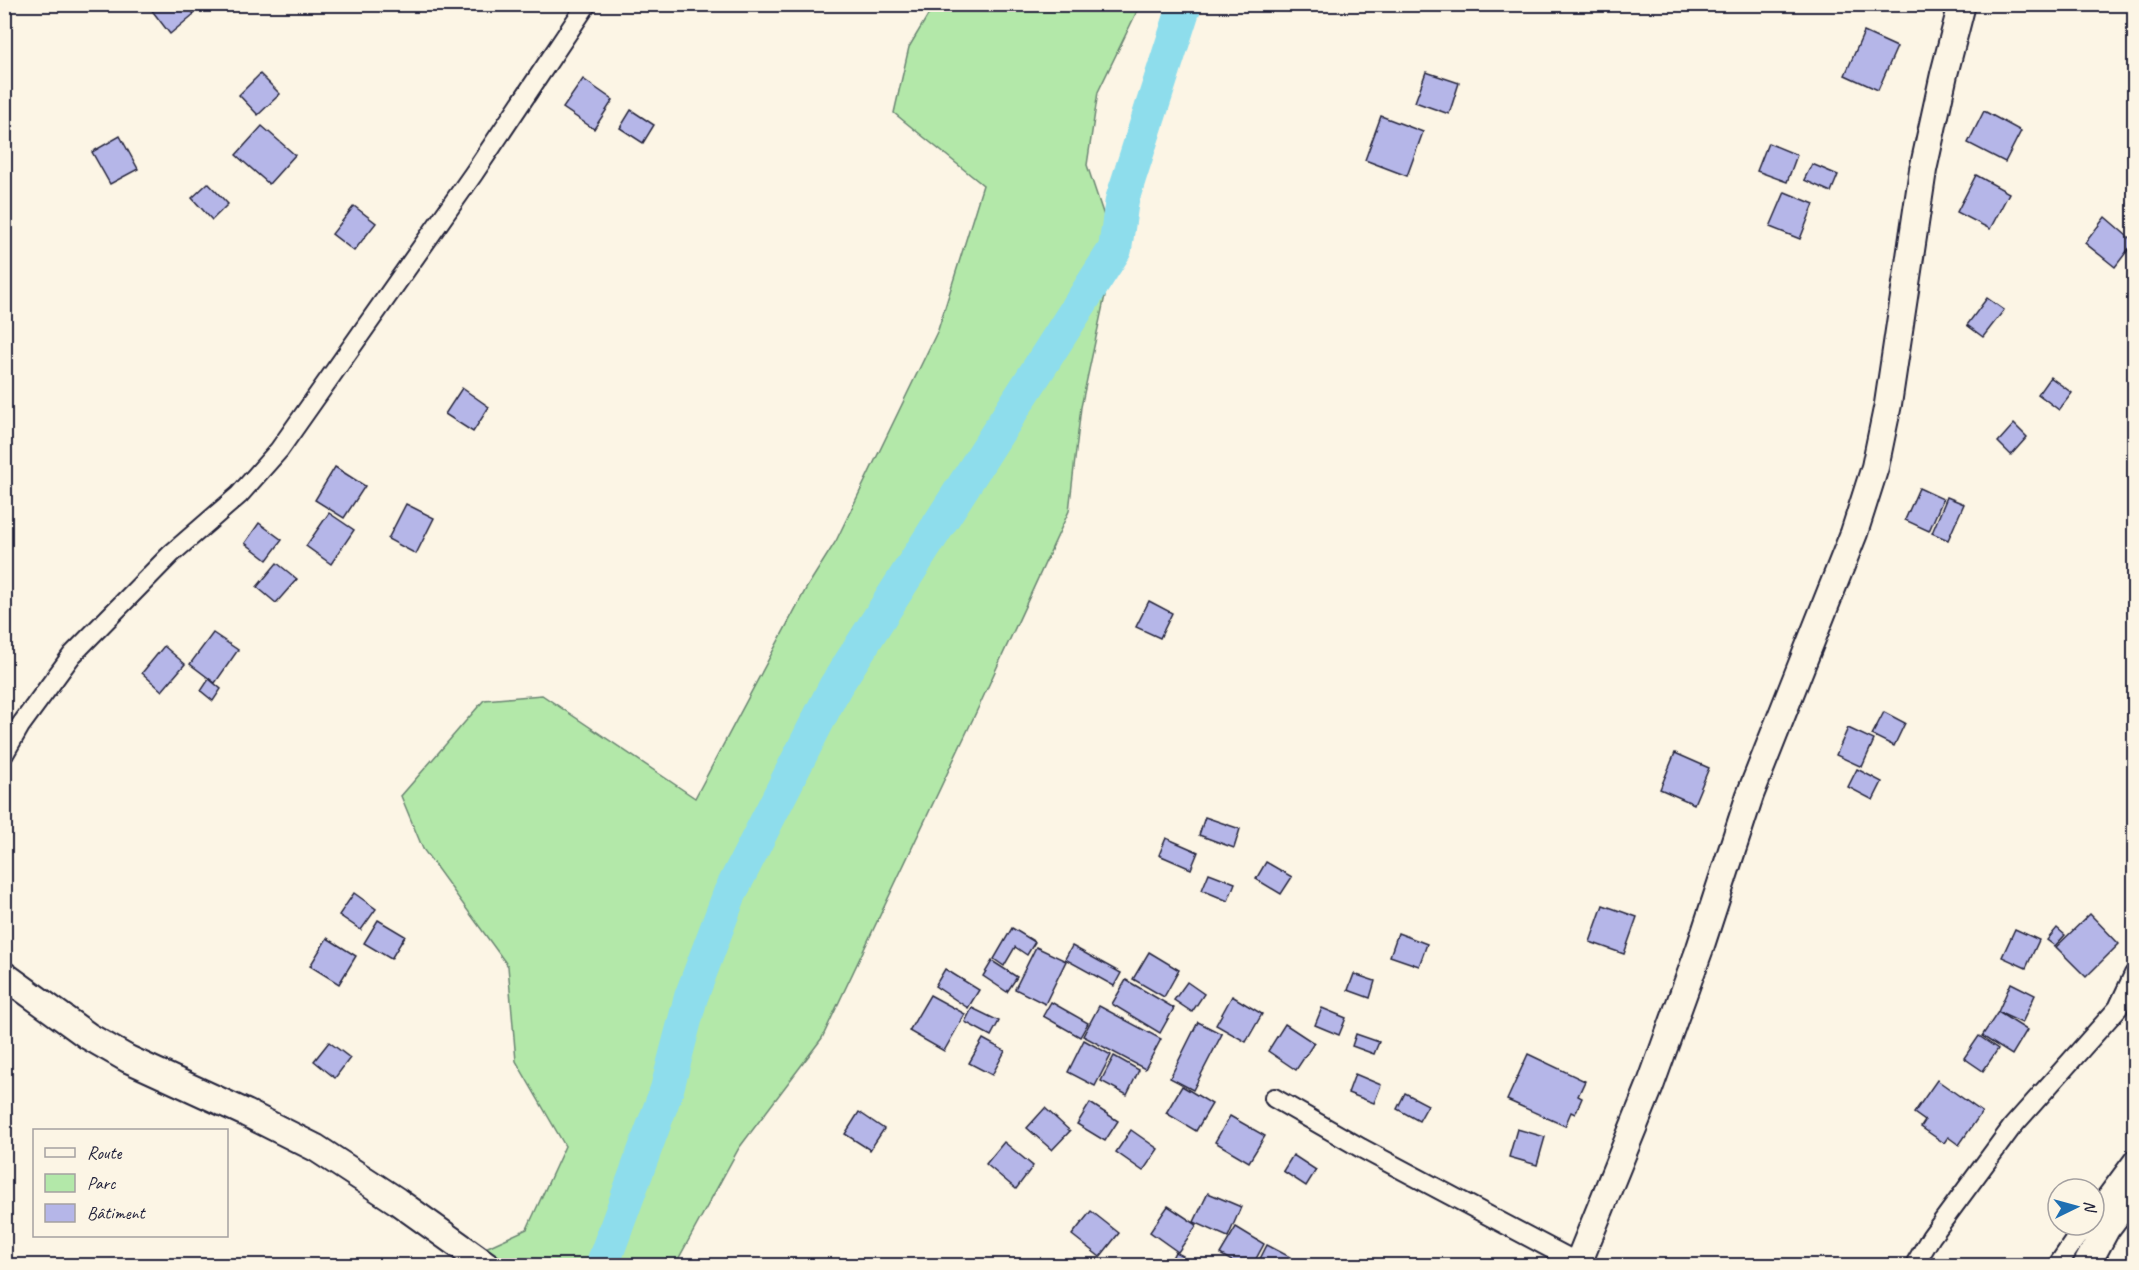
<svg xmlns="http://www.w3.org/2000/svg" width="2139" height="1270" viewBox="0 0 2139 1270" font-family="Caveat,sans-serif">
<style>
.green{fill:#b3e8a9;stroke:#6a8572;stroke-width:1.5}
.lines{fill:none;stroke-linecap:round;stroke-linejoin:round}
.river{stroke:#8eddec;stroke-width:34}
.building{fill:#b5b6e8;stroke:#22223b;stroke-width:1.5}
.street-casing{stroke:#22223b;stroke-width:22}
.secondary-casing{stroke:#22223b;stroke-width:30}
.street{stroke:#fcf5e5;stroke-width:18}
.secondary{stroke:#fcf5e5;stroke-width:26}
</style>
<rect width="100%" height="100%" fill="#fcf5e5"/>
<filter id="ink" filterUnits="userSpaceOnUse"><feTurbulence type="fractalNoise" baseFrequency=".0167" numOctaves="2"/><feDisplacementMap in="SourceGraphic" scale="12" xChannelSelector="R" yChannelSelector="G"/><feConvolveMatrix kernelMatrix="1 2 1 2 8 2 1 2 1" color-interpolation-filters="sRGB"/></filter>
<g filter="url(#ink)">
<polygon class="green" points="934,5 1140,5 1098,92 1087,165 1115,249 1081,407 1069,511 980,704 822,1038 739,1148 675,1265 448,1265 527,1229 565,1146 516,1061 508,966 423,849 401,796 484,700 542,695 695,798 807,587 836,541 938,330 983,185 894,113 909,47"/>
<g class="lines">
<polyline class="river" points="602,1266 667,1089 691,997 730,893 835,687 1115,249 1122,200 1185,4"/>
</g>
<g class="building">
<polygon points="147,4 186,4 194,14 170,34"/>
<polygon points="1864,32 1897,47 1878,90 1845,75"/>
<polygon points="1426,72 1459,83 1449,114 1415,102"/>
<polygon points="260,74 280,94 258,115 239,95"/>
<polygon points="583,79 613,100 594,129 563,108"/>
<polygon points="631,110 654,125 643,143 620,128"/>
<polygon points="1984,111 2021,131 2005,162 1968,143"/>
<polygon points="1381,116 1423,132 1407,176 1365,160"/>
<polygon points="262,126 295,155 269,184 236,155"/>
<polygon points="120,136 138,169 110,184 92,152"/>
<polygon points="1768,143 1797,155 1787,182 1757,171"/>
<polygon points="1812,164 1838,175 1831,192 1804,180"/>
<polygon points="1976,175 2009,193 1990,229 1957,212"/>
<polygon points="208,183 228,204 212,220 192,198"/>
<polygon points="1785,192 1814,204 1800,239 1770,227"/>
<polygon points="354,206 376,223 354,251 332,234"/>
<polygon points="2105,217 2134,242 2115,267 2085,243"/>
<polygon points="1987,298 2004,310 1983,337 1967,325"/>
<polygon points="2050,377 2072,393 2059,410 2038,394"/>
<polygon points="462,388 489,407 473,432 445,414"/>
<polygon points="2014,424 2027,437 2011,455 1998,442"/>
<polygon points="335,467 365,486 344,518 315,500"/>
<polygon points="1919,488 1943,499 1929,531 1905,520"/>
<polygon points="1947,497 1964,504 1948,540 1932,533"/>
<polygon points="406,504 434,518 416,554 388,539"/>
<polygon points="329,513 354,530 331,564 306,546"/>
<polygon points="259,523 282,540 267,560 245,543"/>
<polygon points="277,563 297,579 276,603 257,587"/>
<polygon points="1149,601 1172,613 1160,638 1136,627"/>
<polygon points="213,633 238,650 215,683 190,664"/>
<polygon points="164,646 185,664 162,691 142,673"/>
<polygon points="209,679 221,689 213,701 201,691"/>
<polygon points="1884,712 1905,723 1894,746 1872,735"/>
<polygon points="1848,728 1874,740 1862,767 1836,755"/>
<polygon points="1675,753 1709,768 1694,804 1660,789"/>
<polygon points="1857,769 1882,782 1873,800 1848,787"/>
<polygon points="1205,817 1240,829 1234,848 1199,835"/>
<polygon points="1166,838 1198,852 1191,869 1159,855"/>
<polygon points="1266,862 1292,877 1281,894 1256,879"/>
<polygon points="1209,873 1235,883 1228,901 1202,890"/>
<polygon points="354,893 376,909 361,930 339,915"/>
<polygon points="1603,905 1637,917 1624,954 1590,942"/>
<polygon points="2090,914 2119,944 2086,977 2056,947"/>
<polygon points="378,920 405,936 391,959 364,943"/>
<polygon points="1012,928 1035,942 1027,955 1015,947 1004,966 994,959"/>
<polygon points="2057,928 2065,935 2055,946 2047,940"/>
<polygon points="2015,929 2039,940 2026,968 2002,957"/>
<polygon points="1398,933 1427,944 1419,966 1390,956"/>
<polygon points="327,938 356,956 339,984 310,966"/>
<polygon points="1072,946 1121,973 1114,986 1065,959"/>
<polygon points="1036,947 1066,961 1045,1004 1015,989"/>
<polygon points="1149,952 1179,970 1164,997 1133,979"/>
<polygon points="992,961 1017,977 1007,992 983,976"/>
<polygon points="945,969 979,990 968,1008 935,986"/>
<polygon points="1354,974 1375,981 1370,998 1348,990"/>
<polygon points="1126,980 1174,1008 1160,1033 1112,1004"/>
<polygon points="1187,982 1204,994 1192,1012 1174,1000"/>
<polygon points="2011,983 2035,995 2022,1023 1998,1012"/>
<polygon points="930,995 965,1014 944,1051 909,1031"/>
<polygon points="1232,996 1262,1014 1246,1042 1216,1025"/>
<polygon points="1051,1002 1088,1023 1080,1037 1043,1016"/>
<polygon points="1099,1006 1161,1039 1145,1069 1083,1036"/>
<polygon points="972,1008 999,1021 991,1036 965,1022"/>
<polygon points="1322,1008 1346,1018 1339,1035 1315,1025"/>
<polygon points="1998,1012 2027,1030 2012,1055 1982,1036"/>
<polygon points="1198,1022 1222,1034 1193,1090 1170,1078"/>
<polygon points="1285,1024 1314,1043 1296,1070 1268,1051"/>
<polygon points="1356,1034 1379,1042 1374,1054 1352,1046"/>
<polygon points="1979,1036 1998,1049 1983,1071 1964,1058"/>
<polygon points="983,1039 1005,1051 992,1075 969,1063"/>
<polygon points="1084,1040 1111,1055 1095,1086 1068,1072"/>
<polygon points="329,1042 350,1058 335,1078 314,1061"/>
<polygon points="1528,1054 1585,1081 1578,1096 1582,1098 1575,1114 1571,1112 1565,1126 1507,1100"/>
<polygon points="1114,1056 1139,1070 1127,1095 1101,1081"/>
<polygon points="1355,1074 1381,1085 1374,1103 1348,1093"/>
<polygon points="1937,1080 1982,1112 1959,1145 1948,1137 1944,1143 1921,1127 1925,1121 1914,1113"/>
<polygon points="1182,1086 1212,1104 1196,1131 1166,1113"/>
<polygon points="1405,1093 1428,1105 1419,1121 1397,1109"/>
<polygon points="1090,1103 1118,1121 1105,1141 1077,1124"/>
<polygon points="1045,1108 1070,1131 1052,1150 1027,1128"/>
<polygon points="859,1112 884,1129 870,1150 845,1134"/>
<polygon points="1230,1116 1265,1136 1249,1162 1215,1142"/>
<polygon points="1517,1129 1545,1137 1537,1165 1509,1157"/>
<polygon points="1131,1130 1158,1149 1143,1171 1116,1152"/>
<polygon points="1004,1142 1033,1166 1016,1189 986,1164"/>
<polygon points="1293,1155 1316,1170 1306,1186 1283,1171"/>
<polygon points="1208,1193 1241,1207 1228,1237 1194,1222"/>
<polygon points="1168,1206 1197,1225 1178,1252 1150,1232"/>
<polygon points="1091,1211 1119,1233 1100,1257 1072,1235"/>
<polygon points="1236,1227 1264,1244 1252,1266 1240,1266 1220,1254"/>
<polygon points="1267,1245 1290,1257 1285,1266 1264,1266 1258,1263"/>
<polygon points="1175,1252 1183,1256 1181,1262 1172,1258"/>
<polygon points="1930,1260 1940,1266 1927,1266"/>
</g>
<g class="lines">
<defs>
<g id="street">
<polyline points="4,754 20,726 72,655 171,554 239,495 279,450 474,173 587,4"/>
<polyline points="1274,1098 1361,1148 1578,1263"/>
<polyline points="2094,1213 2134,1159"/>
<polyline points="1914,1266 1931,1237 2012,1127 2118,1008 2134,974"/>
<polyline points="2057,1266 2085,1225"/>
</g>
<g id="secondary">
<polyline points="4,975 88,1036 128,1059 246,1113 316,1148 397,1201 488,1266"/>
<polyline points="1577,1266 1650,1086 1700,948 1750,795 1854,533 1875,467 1888,404 1923,170 1944,74 1962,4"/>
<polyline points="2086,1266 2106,1229 2134,1192"/>
</g>
</defs>
<use href="#street" class="street-casing"/>
<use href="#secondary" class="secondary-casing"/>
<use href="#street" class="street"/>
<use href="#secondary" class="secondary"/>
</g>
</g>
<rect width="2139" height="1270" fill="none" stroke="#fcf5e5" stroke-width="24"/>
<rect x="12" y="12" width="2115" height="1246" fill="none" stroke="#22223b" stroke-width="2" filter="url(#ink)"/>
<rect x="33" y="1129" width="195" height="108" fill="#fcf5e5" stroke="#a5a1a1" stroke-width="1.5"/>
<rect x="45" y="1148" width="30" height="9" fill="#fcf5e5" stroke="#a5a1a1" stroke-width="1.5"/>
<text x="87" y="1159" font-size="18" fill="#22223b">Route</text>
<rect x="45" y="1174" width="30" height="18" fill="#b3e8a9" stroke="#a5a1a1" stroke-width="1.5"/>
<text x="87" y="1189" font-size="18" fill="#22223b">Parc</text>
<rect x="45" y="1204" width="30" height="18" fill="#b5b6e8" stroke="#a5a1a1" stroke-width="1.5"/>
<text x="87" y="1219" font-size="18" fill="#22223b">Bâtiment</text>
<g transform="translate(2076 1207) rotate(85)"><circle r="28" fill="#fcf5e5" stroke="#a5a1a1" stroke-width="1.5"/>
<path d="M0-4.5L10 22L0 15L-10 22Z" fill="#1f6fb2"/>
<text y="-9" font-size="16" font-weight="bold" text-anchor="middle" fill="#22223b">N</text>
</g>
</svg>
